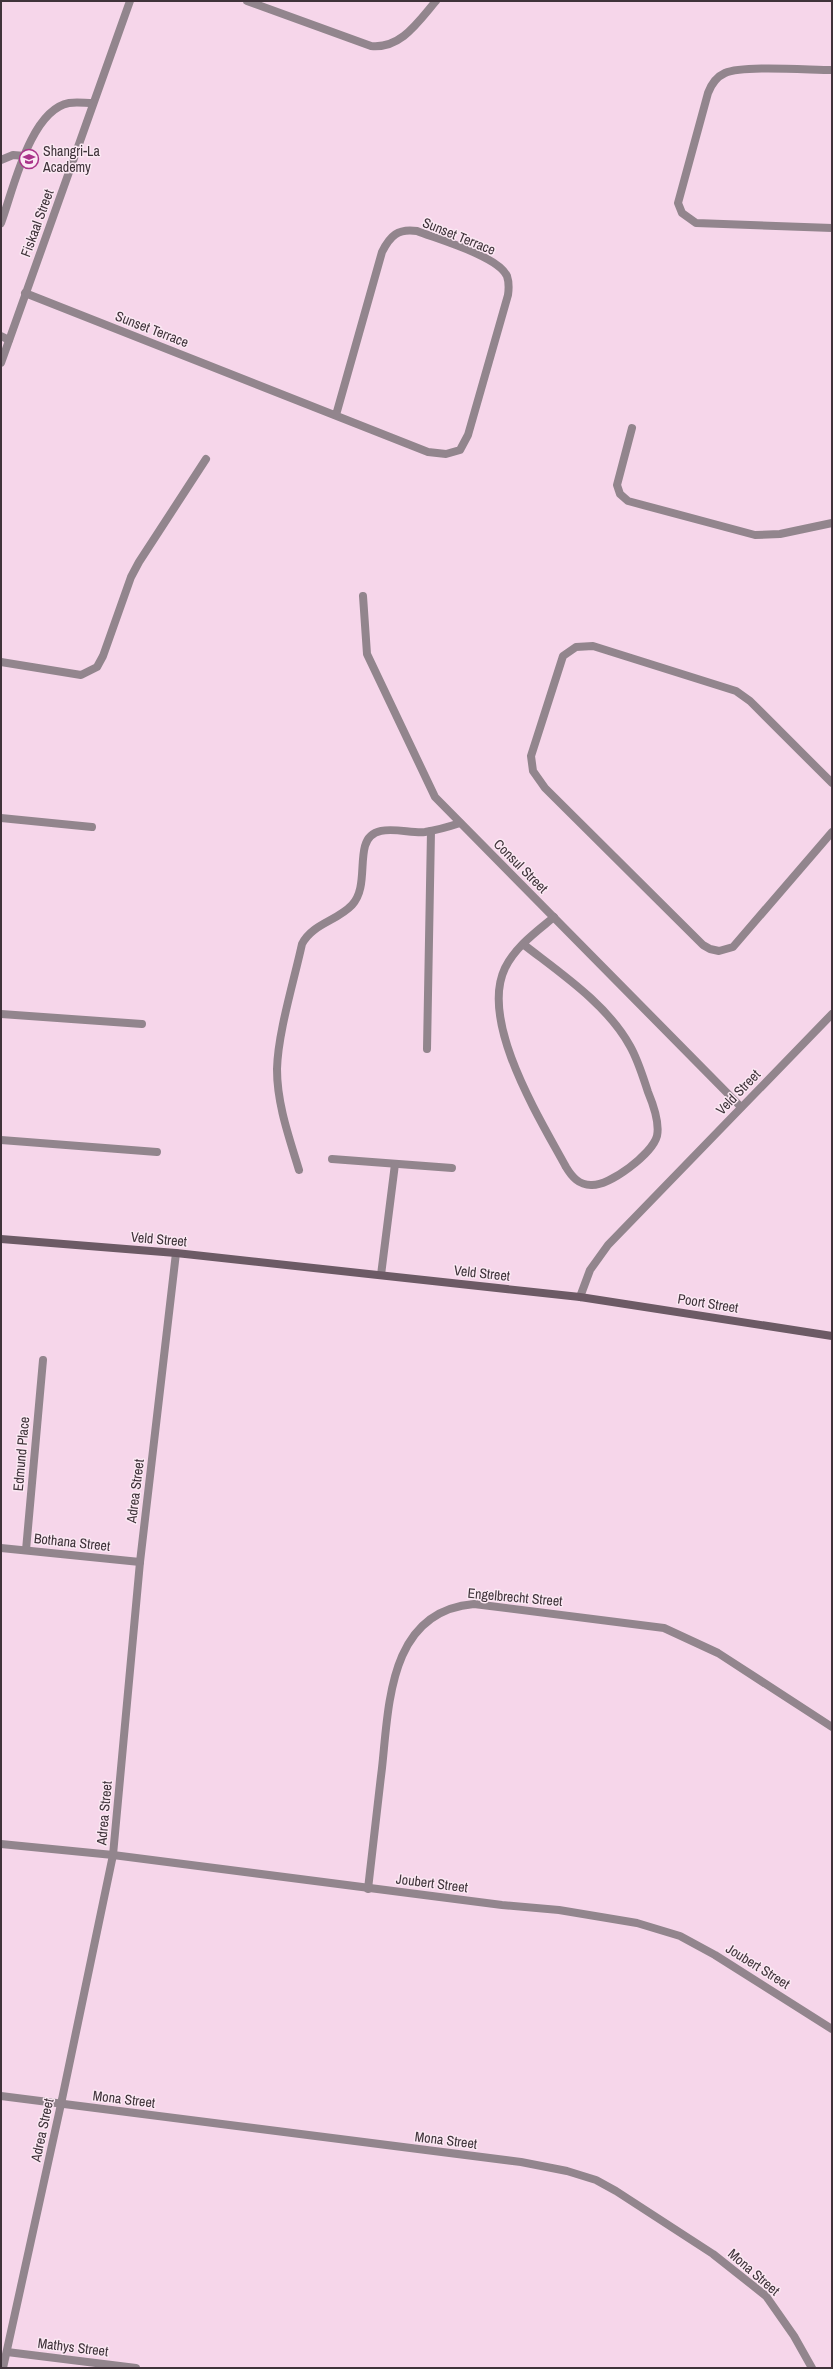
<svg xmlns="http://www.w3.org/2000/svg" width="833" height="2369" viewBox="0 0 833 2369" font-family="'Archivo Narrow',sans-serif">
<style>
.lines{fill:none;stroke-linecap:round;stroke-linejoin:round}
.lane{stroke:#92858d;stroke-width:8}
.street{stroke:#92858d;stroke-width:8}
.secondary{stroke:#6c5a65;stroke-width:8}
.labels{text-anchor:middle;stroke-width:3;stroke-linejoin:round;paint-order:stroke}
.poi-label{font-size:14px;fill:#3f333a;stroke:#fbe8f3;text-anchor:start}
.street-label{font-size:14px;fill:#3f333a;stroke:#fbe8f3}
</style>
<rect width="100%" height="100%" fill="#f6d6ea"/>
<g class="lines">
<g class="lane">
<path d="M247 1 371 46C401 49 418 22 436 1"/>
<path d="M832 70C809 70 743 65 725 73 716 77 711 85 708 93L678 203 682 213 696 223 832 228"/>
<polyline points="1,160 13,155 25,156"/>
<path d="M1 223C13 191 30 110 69 103 76 102 85 103 93 103"/>
<polyline points="1,336 9,340"/>
<polyline points="632,428 617,485 620,494 628,501 755,535 780,534 832,523"/>
</g>
<g class="street">
<path d="M25 293 428 452 446 454 460 450 468 435 508 295C509 288 509 282 507 276 498 256 437 239 417 231 398 228 390 236 382 252L336 415"/>
<polyline points="1,363 130,1"/>
<polyline points="363,596 367,654 435,797 741,1107"/>
<polyline points="1,662 81,675 97,667 103,656 131,577 139,562 206,459"/>
<polyline points="832,783 750,701 736,691 593,646 576,647 563,656 531,756 533,771 545,788 703,945 710,949 719,951 733,947 832,832"/>
<polyline points="1,818 92,827"/>
<path d="M523 944C560 973 607 1004 630 1046 638 1060 643 1077 648 1092 653 1104 660 1122 657 1136 652 1154 610 1186 591 1185 579 1185 572 1177 566 1167 540 1119 479 1022 505 968 516 946 536 932 554 917"/>
<polyline points="1,1014 142,1024"/>
<polyline points="427,1049 431,831"/>
<polyline points="1,1140 157,1152"/>
<polyline points="332,1159 452,1168"/>
<path d="M299 1170C289 1137 277 1104 277 1069 278 1032 294 981 302 944 312 924 337 921 352 905 366 890 360 864 365 846 372 820 406 834 425 832 437 830 448 827 460 823"/>
<polyline points="381,1275 395,1164"/>
<polyline points="580,1297 590,1270 608,1245 832,1014"/>
<polyline points="1,1548 140,1562"/>
<polyline points="26,1550 43,1360"/>
<polyline points="1,1844 113,1855 502,1905 559,1910 637,1923 680,1936 715,1955 832,2029"/>
<path d="M368 1889C373 1848 377 1808 382 1768 389 1704 389 1611 474 1604L664 1628 718 1653 832 1727"/>
<polyline points="1,2096 521,2162 567,2171 596,2180 616,2191 713,2254 766,2296 794,2336 812,2368"/>
<polyline points="7,2352 136,2368"/>
<polyline points="3,2368 61,2104 113,1855 140,1562 176,1253"/>
</g>
<polyline class="secondary" points="1,1239 176,1253 580,1297 832,1336"/>
</g>
<defs>
<symbol id="school-ring" viewBox="-11 -11 22 22"><circle r="9.5" fill="#fbe8f3" stroke="#aa338a" stroke-width="1.5"/><path d="M0-5L7-2L0 1L-7-2ZM-4 1L0 2.5L4 1V4Q0 6-4 4Z" fill="#aa338a"/></symbol>
</defs>
<g fill-rule="evenodd">
<use href="#school-ring" x="18" y="148" width="22" height="22"/>
</g>
<g class="labels">
<g class="poi-label">
<text x="43" y="156">Shangri-La<tspan x="43" dy="16">Academy</tspan></text>
</g>
<g class="street-label">
<text transform="translate(37 223) rotate(-70)" y="5">Fiskaal Street</text>
<text transform="translate(459 236) rotate(22)" y="5">Sunset Terrace</text>
<text transform="translate(152 329) rotate(21)" y="5">Sunset Terrace</text>
<text transform="translate(521 866) rotate(45)" y="5">Consul Street</text>
<text transform="translate(738 1092) rotate(-46)" y="5">Veld Street</text>
<text transform="translate(159 1239) rotate(5)" y="5">Veld Street</text>
<text transform="translate(482 1273) rotate(6)" y="5">Veld Street</text>
<text transform="translate(708 1303) rotate(9)" y="5">Poort Street</text>
<text transform="translate(21 1454) rotate(-85)" y="5">Edmund Place</text>
<text transform="translate(135 1491) rotate(-83)" y="5">Adrea Street</text>
<text transform="translate(72 1542) rotate(6)" y="5">Bothana Street</text>
<text transform="translate(515 1597) rotate(5)" y="5">Engelbrecht Street</text>
<text transform="translate(104 1813) rotate(-85)" y="5">Adrea Street</text>
<text transform="translate(432 1883) rotate(7)" y="5">Joubert Street</text>
<text transform="translate(758 1966) rotate(32)" y="5">Joubert Street</text>
<text transform="translate(124 2099) rotate(7)" y="5">Mona Street</text>
<text transform="translate(42 2130) rotate(-78)" y="5">Adrea Street</text>
<text transform="translate(446 2140) rotate(7)" y="5">Mona Street</text>
<text transform="translate(754 2272) rotate(41)" y="5">Mona Street</text>
<text transform="translate(73 2347) rotate(7)" y="5">Mathys Street</text>
</g>
</g>
<rect width="833" height="2369" fill="none" stroke="#3f333a" stroke-width="4"/>
</svg>
